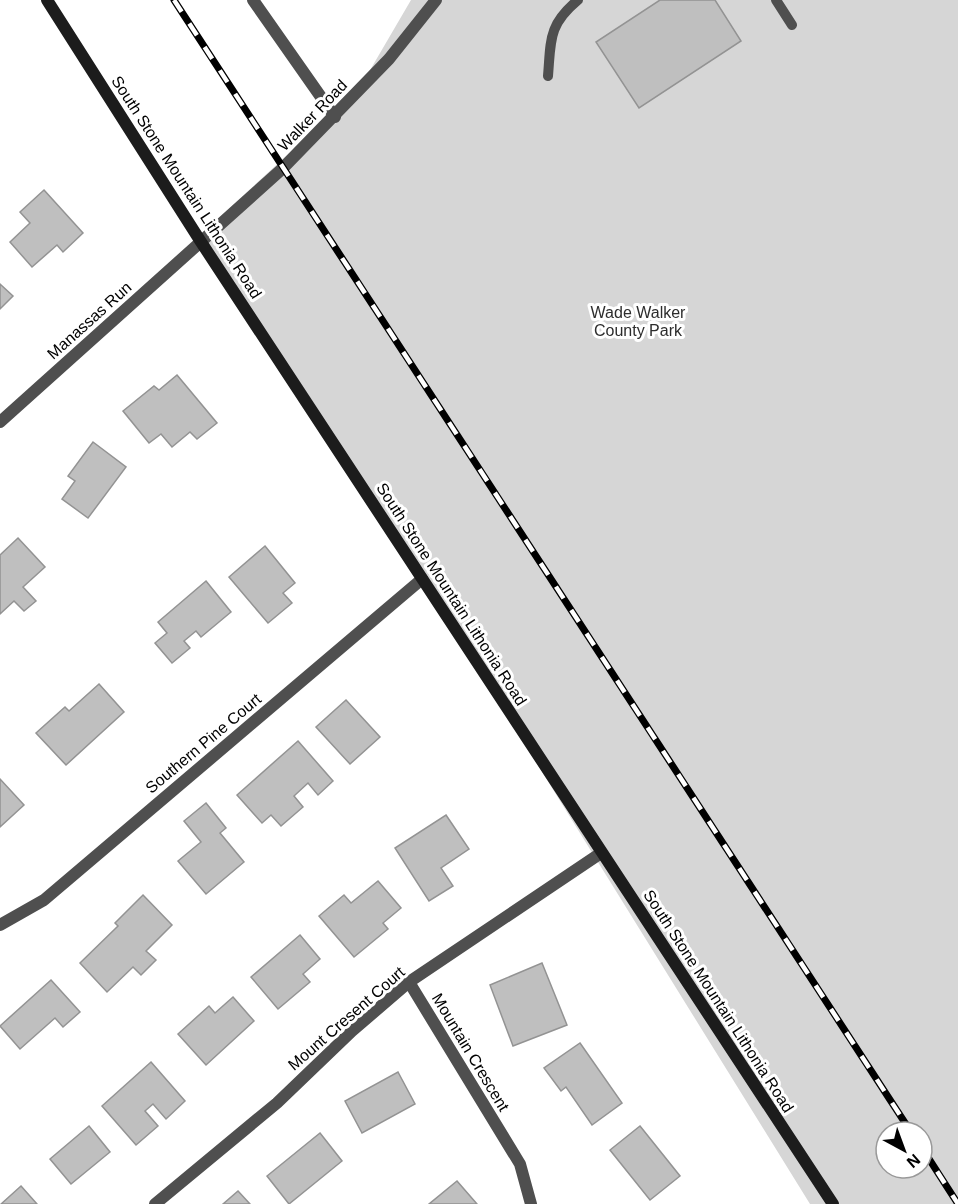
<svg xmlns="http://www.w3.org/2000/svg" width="958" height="1204" viewBox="0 0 958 1204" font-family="Arial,sans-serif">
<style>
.green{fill:#d6d6d6;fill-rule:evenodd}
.building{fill:#bfbfbf;stroke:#939393;stroke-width:1.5}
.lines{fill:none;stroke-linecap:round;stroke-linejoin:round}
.service{stroke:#4f4f4f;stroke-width:10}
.minor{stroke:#4f4f4f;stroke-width:12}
.secondary{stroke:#1c1c1c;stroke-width:12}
.rail-casing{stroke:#000;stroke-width:7}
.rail{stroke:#fff;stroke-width:4.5;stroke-dasharray:14;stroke-linecap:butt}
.labels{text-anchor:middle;stroke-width:6;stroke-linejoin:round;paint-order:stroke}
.street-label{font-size:16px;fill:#000;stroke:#fff}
.park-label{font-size:16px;fill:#2d2d2d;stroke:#fff}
</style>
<rect width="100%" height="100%" fill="#fff"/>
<path class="green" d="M411 0H958V1204H810L309 396 199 236 359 89ZM886 1132H922V1168H886Z"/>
<g class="building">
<polygon points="660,0 715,0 741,41 639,108 596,42"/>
<polygon points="44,190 83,233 63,252 57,245 32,267 10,242 30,223 20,212"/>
<polygon points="0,284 13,296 0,309"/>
<polygon points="177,375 217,423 197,439 190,432 172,447 161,434 149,443 123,411 154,386 159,390"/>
<polygon points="93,442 126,467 88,518 62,499 75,481 68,476"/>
<polygon points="18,538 45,567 23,587 36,601 24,611 14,601 0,614 0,555"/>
<polygon points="265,546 295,583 283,593 292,603 268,623 229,577"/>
<polygon points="206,581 231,612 201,637 196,631 184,641 190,648 172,663 155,643 167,633 158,622"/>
<polygon points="99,684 124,712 66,765 36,733 65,707 69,711"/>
<polygon points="346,700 380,737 350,764 316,727"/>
<polygon points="298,741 333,781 318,795 308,783 294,796 303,807 281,826 271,815 262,823 237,795"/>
<polygon points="0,779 24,805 0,827"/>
<polygon points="206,803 226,828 220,833 244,862 206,894 178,861 201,842 184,821"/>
<polygon points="446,815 469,849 441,868 453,886 429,901 395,848"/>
<polygon points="378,881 401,908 383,923 388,929 354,957 319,916 344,895 351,903"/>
<polygon points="143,895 172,925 146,951 156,960 141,975 133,967 107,992 80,963 118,926 115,923"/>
<polygon points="300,935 320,959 303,974 310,982 278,1009 251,977"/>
<polygon points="542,963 567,1025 513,1046 490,985"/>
<polygon points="51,980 80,1012 63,1027 55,1018 20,1049 0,1026"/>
<polygon points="233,997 254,1021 206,1065 178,1034 209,1006 215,1013"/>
<polygon points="580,1043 622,1103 592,1125 566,1087 561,1091 544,1068"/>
<polygon points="151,1062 185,1101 166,1119 153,1104 145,1111 158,1126 136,1145 102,1106"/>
<polygon points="398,1072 415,1104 362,1133 345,1101"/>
<polygon points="89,1126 110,1152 71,1184 50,1159"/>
<polygon points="640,1126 680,1176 650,1200 610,1150"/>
<polygon points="320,1133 342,1161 289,1204 267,1176"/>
<polygon points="457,1181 477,1204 429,1204"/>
<polygon points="21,1186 37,1204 1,1204"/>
<polygon points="238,1191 250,1204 223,1204"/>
</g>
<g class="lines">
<g class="service">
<polyline points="776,0 792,25"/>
<path d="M548 76C551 40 548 25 578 0"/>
</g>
<g class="minor">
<polyline points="253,0 335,117"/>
<polyline points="0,422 282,169 389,59 436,0"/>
<polyline points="0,925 44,900 422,579"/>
<polyline points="409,982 520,1164 531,1204"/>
<polyline points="155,1204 277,1103 352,1031 409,982 601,853"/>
</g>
<polyline class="secondary" points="47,0 201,242 833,1204"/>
<defs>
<g id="rail">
<polyline points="174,0 911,1132"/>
<polyline points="922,1148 958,1204"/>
</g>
</defs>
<use href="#rail" class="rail-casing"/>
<use href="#rail" class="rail"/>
</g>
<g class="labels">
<g class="street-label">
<text transform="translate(312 115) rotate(-46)" y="6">Walker Road</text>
<text transform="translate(187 187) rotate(57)" y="6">South Stone Mountain Lithonia Road</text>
<text transform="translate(89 320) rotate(-42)" y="6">Manassas Run</text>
<text transform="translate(452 594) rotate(57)" y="6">South Stone Mountain Lithonia Road</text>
<text transform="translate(203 743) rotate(-40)" y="6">Southern Pine Court</text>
<text transform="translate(719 1001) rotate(57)" y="6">South Stone Mountain Lithonia Road</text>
<text transform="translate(346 1018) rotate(-41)" y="6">Mount Cresent Court</text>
<text transform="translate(471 1052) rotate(59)" y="6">Mountain Crescent</text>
</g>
<g class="park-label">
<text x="638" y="318">Wade Walker<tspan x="638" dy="18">County Park</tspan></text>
</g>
</g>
<g transform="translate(904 1150) rotate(139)"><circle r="28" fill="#ffffff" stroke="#999999" stroke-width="1.5"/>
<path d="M0-4.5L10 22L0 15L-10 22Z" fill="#000000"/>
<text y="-9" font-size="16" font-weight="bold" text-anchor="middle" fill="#000000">N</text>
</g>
</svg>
